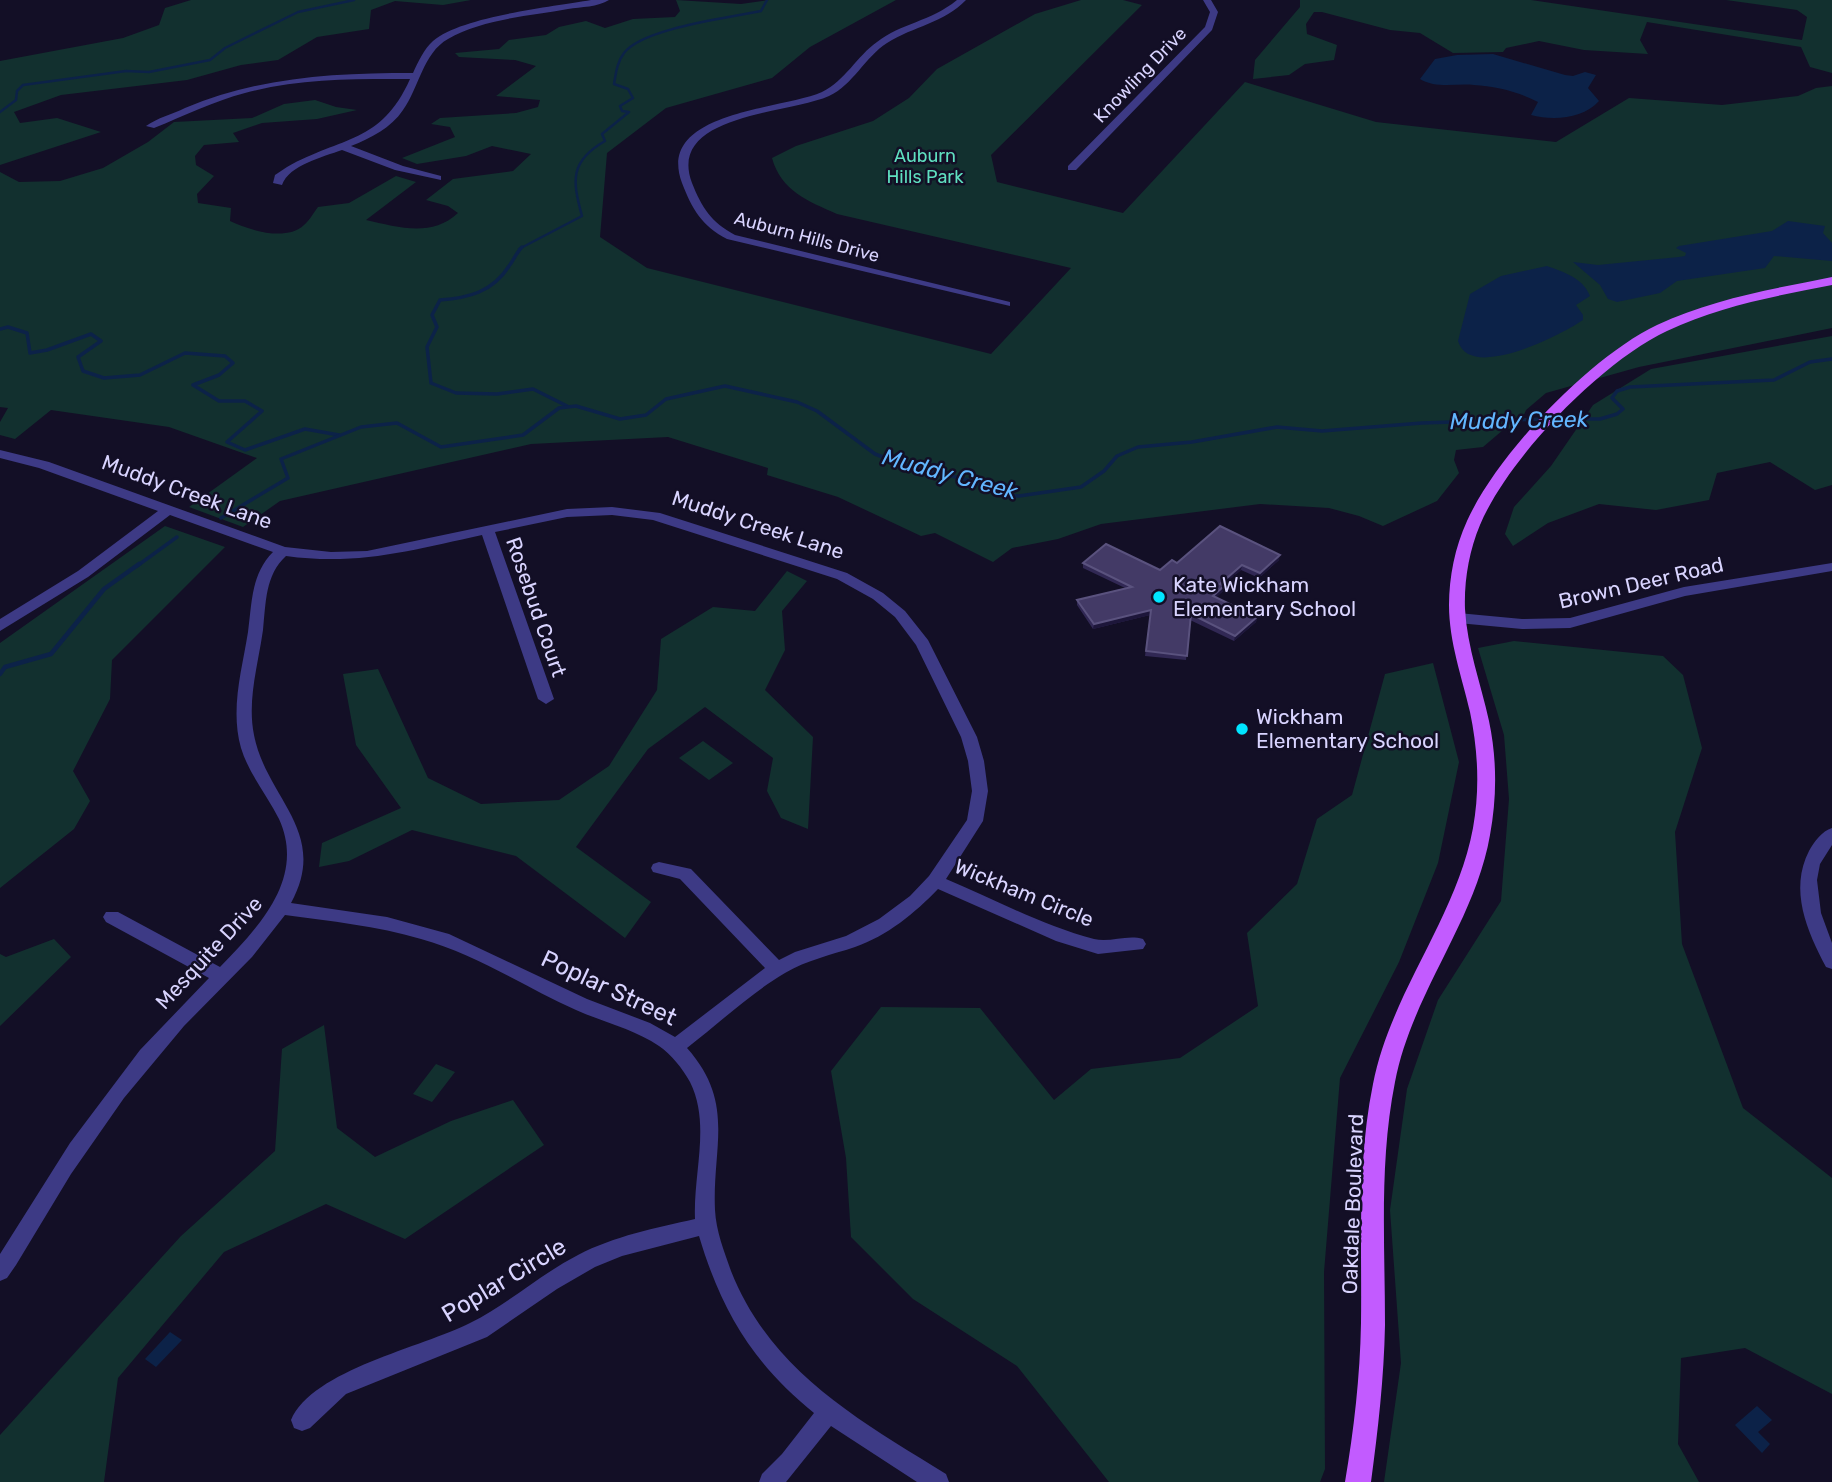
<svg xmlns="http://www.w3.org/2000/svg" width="1832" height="1482" viewBox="0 0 1832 1482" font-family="Rubik,sans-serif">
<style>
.green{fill:#12302f}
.water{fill:#0c2248}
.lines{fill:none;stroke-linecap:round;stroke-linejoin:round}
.stream-far2{stroke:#0c2248;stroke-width:2.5}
.stream-far1{stroke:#0c2248;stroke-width:3.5}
.stream{stroke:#0c2248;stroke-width:4.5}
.minor{fill:#3d3a85;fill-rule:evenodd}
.major{fill:#c25bff;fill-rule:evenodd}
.wall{fill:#312854}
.shaded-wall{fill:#1d163a}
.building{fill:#433a66;stroke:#5a527e;stroke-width:2}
.poi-dot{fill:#00e5ff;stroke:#130f26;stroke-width:2.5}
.labels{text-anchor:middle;stroke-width:5;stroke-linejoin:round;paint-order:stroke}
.far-street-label{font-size:18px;fill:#d9d4ff;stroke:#130f26}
.far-park-label{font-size:18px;fill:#5fe0c0;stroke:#130f26}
.street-label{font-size:21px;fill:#d9d4ff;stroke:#130f26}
.poi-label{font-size:21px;fill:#d9d4ff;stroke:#130f26;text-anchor:start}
.water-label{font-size:23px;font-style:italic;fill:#62b6ff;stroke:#130f26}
.near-street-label{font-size:24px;fill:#d9d4ff;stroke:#130f26}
</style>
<rect width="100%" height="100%" fill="#130f26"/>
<g class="green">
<polygon points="191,0 471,0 443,5 395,1 371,10 369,29 317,37 278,60 241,65 187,80 61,95 14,112 20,123 57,118 101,132 0,165 0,61 123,38 159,25 165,8"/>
<path d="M676 0 741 4 769 0H896L810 47 772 78 666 108 607 153 600 237 647 268 991 354 1071 268 837 214C808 201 781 191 772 158L796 146 873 121 909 98 937 69 1035 14 1081 0H1123L1142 5 991 155 997 182 1123 213 1245 82 1376 122 1556 142 1629 98 1722 105 1798 96 1816 88 1832 86V328L1639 367 1546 393 1526 410 1518 428 1503 430 1483 447 1456 450 1454 460 1459 473 1437 501 1383 526 1359 516 1329 508 1260 504 1101 524 1058 539 1012 548 993 562 935 533 921 536 838 497 767 475 768 468 668 437 531 444 280 501 243 527 189 507 257 458 169 427 51 410 15 439 0 435V422L8 408 0 407V172L19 182 60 181 103 168 148 142 174 122 252 118 284 104 315 100 336 107 357 110 317 119 262 123 233 133 239 142 204 145 195 156 196 165 214 176 197 194 198 203 231 208 230 221C249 230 286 242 304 225 310 220 314 212 318 207L349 203 396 176 416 182 366 220C398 227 431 238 458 213L448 206 426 200 453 179 513 171 531 154 492 146 466 156 417 164 402 158 455 137 450 127 431 124 440 118 516 113 538 107 540 100 496 96 536 66 515 60 459 57 455 53 499 49 509 40 546 35 559 27 586 21 605 28 633 19 675 17 680 11Z"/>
<polygon points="1300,0 1531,0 1802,40 1807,17 1797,10 1726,0 1832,0 1832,73 1810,67 1801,47 1647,22 1640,40 1648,54 1584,50 1539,41 1506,48 1503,52 1453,53 1420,33 1390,30 1322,12 1314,12 1306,24 1307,34 1337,45 1334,60 1305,64 1289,75 1253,79 1255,60 1300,7"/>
<polygon points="1832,336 1832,485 1815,490 1770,462 1717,473 1709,500 1656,510 1599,504 1548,523 1513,546 1505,534 1514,507 1551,466 1593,405 1651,369"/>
<polygon points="165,526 225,547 112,660 110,699 73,771 90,801 74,829 0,888 0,643"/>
<polygon points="787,571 807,581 782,611 785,650 765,690 813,737 808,829 781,818 767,791 773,758 705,707 648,749 576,847 651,902 625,938 516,856 412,830 349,861 319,867 322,843 401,808 356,745 343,674 378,669 428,778 481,804 559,800 609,766 657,690 661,639 713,607 755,611"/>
<polygon points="1514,641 1663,656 1683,675 1702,748 1675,832 1682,944 1743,1108 1832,1178 1832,1394 1745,1348 1681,1358 1678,1444 1699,1482 1384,1482 1401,1363 1390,1210 1407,1089 1438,1000 1501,901 1509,799 1504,735 1478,648"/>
<polygon points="1433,663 1459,762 1438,863 1399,962 1340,1078 1324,1272 1325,1469 1320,1482 1109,1482 1017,1366 913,1299 851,1237 846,1158 831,1071 881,1007 980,1008 1054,1100 1091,1069 1180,1058 1258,1006 1247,933 1297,884 1317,819 1352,795 1385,674"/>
<polygon points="703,741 733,763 709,780 679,758"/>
<polygon points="54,939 71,957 0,1026 0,954 6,957"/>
<polygon points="324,1025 337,1128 375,1157 451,1121 513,1100 544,1145 405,1239 326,1204 224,1252 118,1378 104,1482 0,1482 0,1435 181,1236 275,1151 282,1049"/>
<polygon points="436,1064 455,1072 432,1102 413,1094"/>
</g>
<g class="water">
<path d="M1493 54 1565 75 1573 76 1585 72 1596 75 1588 88 1599 101C1583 119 1553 121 1531 115L1538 102C1519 92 1495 86 1474 85 1457 83 1436 89 1420 79L1435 59 1457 55Z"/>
<polygon points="1788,221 1825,226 1823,233 1832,243 1832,261 1774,256 1765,268 1677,281 1660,293 1617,302 1608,299 1600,285 1573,262 1598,265 1679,257 1685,256 1686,253 1676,248 1679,246 1772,231"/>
<path d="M1547 266C1564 272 1583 278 1590 296L1576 305 1583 315V320C1561 335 1470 382 1458 341L1470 294 1501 276Z"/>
<polygon points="170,1332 182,1340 156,1367 145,1359"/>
<polygon points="1757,1406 1772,1420 1758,1432 1770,1444 1762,1453 1735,1425"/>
</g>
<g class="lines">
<g class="stream-far2">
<polyline points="0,112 16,100 17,91 23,85 126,71 149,72 210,60 225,48 298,12 354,0"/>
<path d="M519 249 582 216C572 180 570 161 605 141L602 134 629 112 622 111 620 106 633 98 628 89 614 84C616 73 617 62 624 53 643 28 729 18 761 11L767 0"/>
</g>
<g class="stream-far1">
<path d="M522 247C516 253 514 260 509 266 493 292 468 298 440 300L432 315 437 327 427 347 431 383 456 393 497 394 533 389 567 406"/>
<polyline points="0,329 8,327 27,333 30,353 47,350 91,334 101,341 78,357 83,371 104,378 140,375 185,353 225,356 233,363 219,375 193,385 219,401 245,401 262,411 227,442 245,450 305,429 339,435"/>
<polyline points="1552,419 1600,419 1617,414 1623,409 1612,398 1617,391 1630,387 1774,380 1810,362 1832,359"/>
<polyline points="221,518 288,478 281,459 361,427 397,423 441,447 523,435 559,408 576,406 620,419 646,415 666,399 725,386 797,402 817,411 875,454 898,463 972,481 998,494 1019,496 1081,487 1104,471 1117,456 1138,447 1192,442 1277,427 1322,431 1422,423 1543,419"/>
<polyline points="137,566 177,537"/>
</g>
<polyline class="stream" points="0,674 5,667 51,654 104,589 139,564"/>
<g class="minor">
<path d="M591 0H609C598 7 581 7 568 9 530 16 482 19 448 39 423 53 419 88 403 110 391 128 371 138 351 146L403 166 441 176V180L395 170 342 150C323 157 289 165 282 185L273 183 275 175 287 167C342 136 381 144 410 79 355 79 299 78 245 93 214 101 184 116 154 128L146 126C157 118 173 114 185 108 259 77 333 73 413 73 418 62 424 49 433 41 462 16 552 7 591 0Z"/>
<path d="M957 0H966C944 23 914 26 887 43 865 57 853 85 829 96 789 114 666 114 692 183 702 208 711 222 735 235L1010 302V306L727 239C702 226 692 209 682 183 655 111 781 110 822 92 845 81 857 56 877 42 901 23 930 22 957 0Z"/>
<polygon points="1203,0 1211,0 1218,12 1212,30 1076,170 1068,170 1068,166 1205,27 1210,12"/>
<path d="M0 450 49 462 285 547 331 552 367 551 567 509 612 507 660 513 847 573 883 593 905 611 928 640 977 737 984 761 988 791 983 821 946 879C994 899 1043 926 1094 939 1110 943 1127 934 1143 939L1146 944 1143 949 1098 954 1056 941 938 889C915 913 887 936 855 947 831 955 807 960 785 973 751 993 718 1024 687 1048 736 1103 712 1147 715 1210 716 1231 724 1251 731 1271 771 1372 859 1420 946 1474L949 1482H917L831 1426 786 1482H759L762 1474 782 1454 814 1413C753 1364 721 1310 699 1236L622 1256 595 1267 557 1289 487 1337 346 1394 310 1428 302 1431 294 1428 291 1420C312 1370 423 1347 470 1323 508 1304 541 1274 578 1255 614 1236 656 1228 695 1219 693 1173 711 1124 690 1082 682 1068 672 1055 659 1046 634 1029 603 1022 576 1010 524 987 476 954 421 939 377 926 330 921 285 915L252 957 184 1026 124 1098 71 1174 16 1265 7 1278 0 1281V1254L70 1143 140 1050 209 978 106 922 103 917 106 912H118L220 967C259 927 306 878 279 819 267 795 249 774 241 748 230 709 242 670 248 632 252 603 251 574 273 552L170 515 88 577 0 631V619L78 571 158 511 39 468 0 458ZM612 515 653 520 837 579 873 599 895 617 916 645 961 737 968 761 972 791 967 820 929 876 910 896 879 919 846 936 795 952 779 960 691 869 659 862 653 864 651 868 653 872 680 879 765 968 675 1037 650 1023 587 999 449 934 387 917 291 903C330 832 266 798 254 735 247 700 258 665 263 630 266 603 265 575 286 556 358 566 413 550 482 535L538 699 546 704 554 699 495 532 567 517Z"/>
<polygon points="1832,563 1832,571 1685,596 1570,628 1522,629 1458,623 1451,618 1458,613 1522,619 1570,618 1684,587"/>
<path d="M1832 828V845L1820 864 1817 880 1821 913 1832 943V969L1826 967C1807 931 1789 890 1809 851 1814 842 1822 831 1832 828Z"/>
</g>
<path class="major" d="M1832 277V285C1776 296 1719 306 1667 331 1601 362 1508 458 1480 525 1469 551 1464 581 1465 609 1467 647 1481 684 1489 721 1497 759 1497 797 1490 835 1475 922 1412 993 1395 1082 1379 1162 1385 1244 1385 1325 1384 1378 1378 1430 1371 1482H1345C1354 1429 1360 1377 1361 1323 1362 1243 1357 1162 1373 1084 1391 992 1456 919 1473 828 1480 789 1478 750 1470 712 1462 677 1449 642 1449 605 1449 577 1455 547 1467 521 1498 453 1590 357 1657 325 1712 299 1773 289 1832 277Z"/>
</g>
<polygon class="wall" points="1279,560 1259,578 1241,570 1223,585 1223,591 1216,597 1257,617 1256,622 1234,641 1190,620 1186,660 1145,656 1150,615 1093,629 1077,605 1077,600 1125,588 1083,568 1083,563 1160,570 1177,563"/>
<g class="shaded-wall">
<polygon points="1280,555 1279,560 1259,578 1260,573"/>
<polygon points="1242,565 1241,570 1219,589 1220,584"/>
<polygon points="1224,586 1223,591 1213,601 1213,596"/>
<polygon points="1151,610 1150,615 1093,629 1094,624"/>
<polygon points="1257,617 1256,622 1234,641 1235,636"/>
</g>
<polygon class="building" points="1220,526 1280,555 1260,573 1242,565 1220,584 1224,586 1213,596 1257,617 1235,636 1191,614 1187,656 1146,651 1151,610 1094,624 1077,600 1132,587 1083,563 1106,544 1160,570 1172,560 1177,563"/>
<g class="poi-dot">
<circle cx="1159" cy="597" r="7"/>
<circle cx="1242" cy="729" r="7"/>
</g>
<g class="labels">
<g class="far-street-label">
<text transform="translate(1140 75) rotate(-46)" y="6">Knowling Drive</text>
<text transform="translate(807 237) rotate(15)" y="6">Auburn Hills Drive</text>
</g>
<g class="far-park-label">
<text x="925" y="162">Auburn<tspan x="925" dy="21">Hills Park</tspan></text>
</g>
<g class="street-label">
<text transform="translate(187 492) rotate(20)" y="7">Muddy Creek Lane</text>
<text transform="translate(758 525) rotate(18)" y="7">Muddy Creek Lane</text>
<text transform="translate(1641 583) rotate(-13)" y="7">Brown Deer Road</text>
<text transform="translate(536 607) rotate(71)" y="7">Rosebud Court</text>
<text transform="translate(1024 893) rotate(22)" y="7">Wickham Circle</text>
<text transform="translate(209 953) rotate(-47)" y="7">Mesquite Drive</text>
<text transform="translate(1353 1204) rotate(-88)" y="7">Oakdale Boulevard</text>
</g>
<g class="poi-label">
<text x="1173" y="592">Kate Wickham<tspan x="1173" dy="24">Elementary School</tspan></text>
<text x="1256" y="724">Wickham<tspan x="1256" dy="24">Elementary School</tspan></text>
</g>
<g class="water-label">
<text transform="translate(1519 420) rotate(-1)" y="8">Muddy Creek</text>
<text transform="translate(950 474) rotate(15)" y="8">Muddy Creek</text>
</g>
<g class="near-street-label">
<text transform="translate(609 988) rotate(25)" y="8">Poplar Street</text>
<text transform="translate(504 1280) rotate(-31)" y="8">Poplar Circle</text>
</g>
</g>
</svg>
